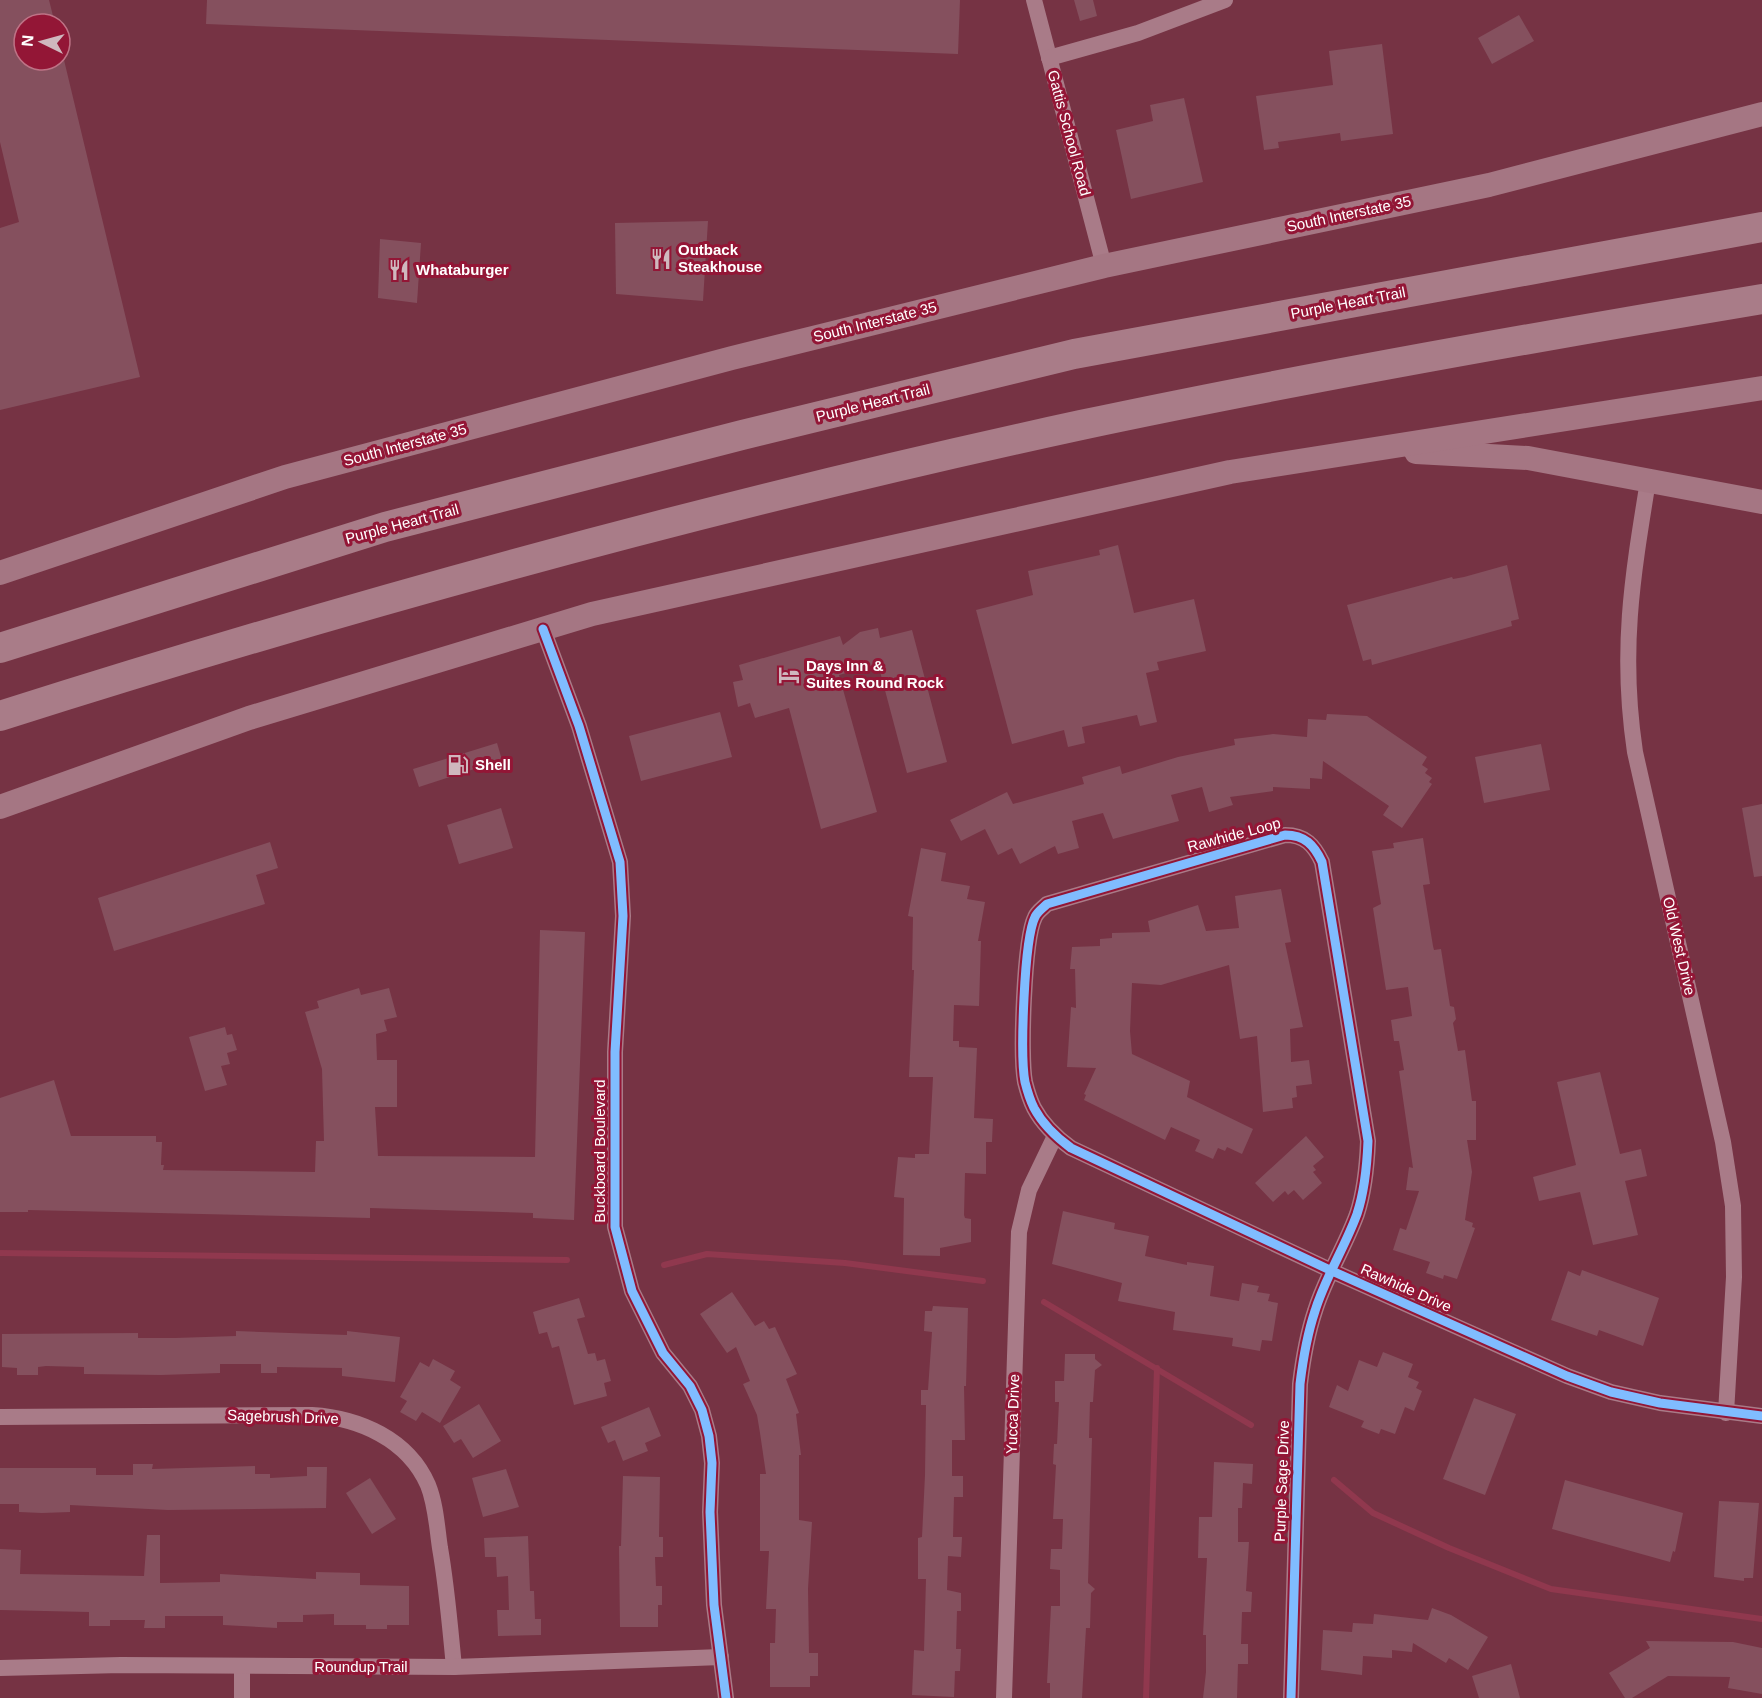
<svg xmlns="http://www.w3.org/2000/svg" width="1762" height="1698" viewBox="0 0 1762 1698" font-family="Helvetica,sans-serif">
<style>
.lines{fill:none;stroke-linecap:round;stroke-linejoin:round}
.stream{stroke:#90384e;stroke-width:6}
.building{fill:#85505e}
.street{stroke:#a97b88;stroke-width:16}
.secondary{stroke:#a57683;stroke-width:24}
.highway{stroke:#a97c88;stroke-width:30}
.cycleway-casing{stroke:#931636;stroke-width:13}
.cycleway{stroke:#80bcff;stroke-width:9}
.labels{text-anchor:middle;stroke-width:6;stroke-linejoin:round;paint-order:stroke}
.street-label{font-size:15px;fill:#fff;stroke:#931636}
.poi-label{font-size:15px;font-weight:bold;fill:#fff;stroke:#931636;text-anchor:start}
</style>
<rect width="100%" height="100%" fill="#763344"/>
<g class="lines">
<g class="stream">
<polyline points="0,1253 567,1260"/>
<polyline points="664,1265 707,1254 845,1263 983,1281"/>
<polyline points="1044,1302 1251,1425"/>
<polyline points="1334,1480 1373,1513 1449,1548 1551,1589 1762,1619"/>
<polyline points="1146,1698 1157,1368"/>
</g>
</g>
<g class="building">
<polygon points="0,0 49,0 55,24 24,24 24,60 64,60 140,377 0,410 0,228 19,222 0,142"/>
<polygon points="207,0 960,0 958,54 206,24"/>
<polygon points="1074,0 1093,0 1097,16 1080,21"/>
<polygon points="1519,15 1534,41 1492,64 1478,38"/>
<polygon points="1382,44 1393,134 1341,141 1340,133 1278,142 1279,148 1264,150 1256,96 1333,85 1329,51"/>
<polygon points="1184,98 1203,182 1131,199 1116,130 1153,121 1150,105"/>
<polygon points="708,221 703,301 616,294 615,223"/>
<polygon points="380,239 421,243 417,303 378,298"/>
<polygon points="1118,545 1134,613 1194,599 1206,651 1157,662 1159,670 1146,673 1157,722 1140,726 1137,715 1082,727 1085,743 1068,747 1064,730 1012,744 976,610 1033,595 1028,571 1100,555 1099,550"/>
<polygon points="1507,565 1519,619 1511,621 1512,626 1372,665 1371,659 1363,661 1347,605 1452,577 1453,579 1464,577"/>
<polygon points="878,628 880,638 912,630 947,762 907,773 878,664 839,675 877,812 821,829 789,708 755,718 750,703 738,707 733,682 743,680 739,665 840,636 843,645 860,632"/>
<polygon points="720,712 732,757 641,781 629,736"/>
<polygon points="1327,714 1367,716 1427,757 1422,765 1428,769 1425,773 1432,778 1429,782 1432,784 1402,828 1383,815 1389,806 1323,761 1322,779 1310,778 1310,789 1273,787 1273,791 1230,797 1233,805 1209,812 1202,787 1171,795 1179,821 1113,839 1103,813 1072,821 1079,848 1058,854 1055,846 1020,864 1012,848 998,855 985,829 961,841 950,820 1007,792 1013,804 1084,784 1082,777 1120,766 1122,774 1178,757 1235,745 1234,739 1273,734 1307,737 1308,719 1326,720"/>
<polygon points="497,743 502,760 419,787 413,769"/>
<polygon points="1541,744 1550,790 1484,803 1475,757"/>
<polygon points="1762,804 1762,876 1754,877 1742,808"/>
<polygon points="501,808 513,848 459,864 447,825"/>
<polygon points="1423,838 1430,884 1423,885 1433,946 1434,950 1441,949 1450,1006 1454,1007 1456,1019 1453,1023 1458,1051 1465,1050 1472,1101 1476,1101 1476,1140 1467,1140 1472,1172 1465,1220 1473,1223 1472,1227 1475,1228 1457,1279 1444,1275 1443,1279 1426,1273 1430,1262 1393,1250 1400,1228 1406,1230 1419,1191 1406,1190 1409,1167 1413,1168 1399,1071 1404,1070 1399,1041 1394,1041 1391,1020 1412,1016 1408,987 1386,990 1373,908 1381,904 1372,851 1394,848 1393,843"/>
<polygon points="270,842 278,868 256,875 265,904 114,951 98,898"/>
<polygon points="921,848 946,853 941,881 970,886 967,899 985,902 978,941 981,941 979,1006 954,1005 953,1041 959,1041 959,1047 977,1048 974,1118 993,1119 992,1142 986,1142 986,1174 965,1173 964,1215 965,1218 971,1219 971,1242 940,1248 940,1256 903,1255 904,1198 894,1197 898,1157 915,1158 915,1154 929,1154 933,1077 909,1077 914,970 912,970 913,917 908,916"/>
<polygon points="1281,889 1291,942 1285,943 1303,1027 1290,1029 1291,1062 1309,1060 1312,1084 1296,1086 1297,1097 1292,1098 1293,1108 1263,1112 1257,1036 1240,1039 1229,965 1161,985 1132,983 1130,1031 1132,1054 1190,1081 1187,1097 1253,1129 1242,1154 1227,1147 1225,1151 1218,1148 1213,1159 1195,1151 1200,1140 1171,1127 1165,1140 1084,1100 1086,1095 1084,1094 1096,1068 1067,1067 1071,1007 1076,1008 1075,969 1070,969 1072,947 1100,946 1100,939 1112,938 1112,933 1150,932 1148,921 1198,905 1206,931 1239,928 1235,896"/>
<polygon points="540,930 585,932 574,1220 533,1218 533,1213 370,1208 370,1218 28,1210 28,1212 0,1212 0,1098 54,1080 71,1136 156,1136 156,1142 162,1142 161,1165 164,1165 163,1170 315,1172 316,1141 324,1141 322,1069 305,1012 319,1008 317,1001 359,988 361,995 389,988 397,1017 384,1020 387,1031 376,1034 377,1060 397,1060 397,1107 375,1107 378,1156 535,1157"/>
<polygon points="225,1027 227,1035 232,1034 237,1050 227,1053 230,1064 221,1066 227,1085 205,1091 189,1037"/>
<polygon points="1600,1072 1620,1154 1641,1149 1647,1176 1625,1181 1638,1235 1593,1245 1580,1192 1539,1201 1533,1177 1576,1165 1557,1082"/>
<polygon points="1306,1136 1324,1157 1313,1166 1316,1170 1313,1172 1322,1183 1303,1200 1294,1190 1288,1195 1285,1191 1273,1202 1255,1183"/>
<polygon points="1063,1211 1115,1223 1114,1229 1149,1236 1145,1256 1187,1265 1187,1262 1214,1266 1210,1296 1239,1301 1242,1283 1259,1286 1257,1292 1270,1294 1268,1301 1278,1303 1272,1341 1262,1340 1260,1351 1232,1346 1233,1338 1173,1330 1175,1312 1118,1301 1122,1283 1052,1264"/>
<polygon points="1582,1270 1659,1298 1643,1346 1599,1330 1597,1336 1551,1320 1568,1271 1580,1276"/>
<polygon points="732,1292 755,1326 764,1321 769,1329 775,1327 797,1374 786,1379 799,1413 796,1414 801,1455 799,1455 799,1520 812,1522 808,1589 809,1653 818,1653 818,1676 810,1676 810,1687 770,1687 770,1643 775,1643 776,1609 766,1609 769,1551 760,1551 760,1474 766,1474 760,1433 757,1415 743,1384 750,1381 736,1347 727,1353 700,1314"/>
<polygon points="579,1298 585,1317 577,1319 588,1354 595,1353 597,1361 605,1359 611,1381 604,1383 607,1396 574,1405 559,1346 552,1348 547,1332 539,1334 533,1312"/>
<polygon points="933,1306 968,1308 966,1386 964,1386 965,1440 952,1440 952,1476 963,1476 963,1497 954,1497 953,1537 962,1537 961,1557 948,1556 947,1590 961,1593 961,1611 957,1611 956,1649 961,1649 960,1671 955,1671 954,1697 912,1695 914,1650 924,1651 926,1579 918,1579 918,1538 922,1537 925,1475 926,1405 921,1405 921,1390 928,1390 932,1332 924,1331 925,1311 932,1311"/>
<polygon points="236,1331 347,1335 347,1331 400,1337 395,1382 342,1376 342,1368 277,1367 277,1373 261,1373 261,1364 220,1364 220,1373 161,1375 84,1374 84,1367 46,1366 38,1367 38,1375 17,1375 17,1368 2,1367 2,1334 138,1333 138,1338 175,1338 236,1336"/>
<polygon points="1383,1352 1413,1364 1408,1377 1419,1382 1416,1388 1422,1391 1414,1411 1405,1407 1395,1434 1381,1429 1379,1434 1361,1427 1364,1421 1329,1407 1337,1385 1348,1391 1359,1360 1377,1367"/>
<polygon points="1065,1354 1095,1354 1095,1359 1102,1365 1095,1370 1093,1402 1090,1402 1089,1438 1092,1438 1088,1583 1095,1589 1091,1593 1090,1628 1086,1628 1082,1698 1050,1698 1050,1683 1047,1683 1051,1606 1060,1606 1060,1570 1050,1569 1051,1549 1062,1549 1063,1519 1053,1519 1056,1465 1053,1464 1054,1444 1057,1444 1059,1402 1055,1402 1055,1381 1064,1381"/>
<polygon points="433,1359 455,1371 450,1380 461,1387 440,1423 422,1412 416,1421 400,1412 407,1401 400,1397 420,1362 429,1367"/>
<polygon points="1474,1398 1516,1414 1485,1495 1443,1479"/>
<polygon points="479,1404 501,1441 473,1458 461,1439 454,1443 443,1426"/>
<polygon points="649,1407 661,1436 645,1443 648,1451 623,1461 615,1440 608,1443 601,1427"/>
<polygon points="1214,1462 1253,1464 1252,1484 1243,1483 1242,1508 1238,1508 1238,1542 1249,1542 1246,1591 1252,1592 1251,1612 1242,1612 1241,1644 1248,1644 1248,1664 1238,1664 1237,1698 1203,1698 1206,1672 1206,1635 1203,1635 1207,1558 1198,1558 1199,1517 1212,1517"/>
<polygon points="133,1464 153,1464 152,1469 255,1466 255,1474 270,1474 270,1478 307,1476 307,1467 327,1467 326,1508 168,1510 70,1505 70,1512 42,1513 19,1512 19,1504 0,1504 0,1468 96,1468 96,1475 133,1475"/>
<polygon points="506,1469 519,1507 483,1517 472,1478"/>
<polygon points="623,1476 660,1477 659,1537 663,1537 663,1557 655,1557 656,1586 662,1586 662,1605 658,1605 658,1627 620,1627 619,1546 621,1546"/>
<polygon points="370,1478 396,1519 372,1534 346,1493"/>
<polygon points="1565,1480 1683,1513 1675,1552 1673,1551 1670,1562 1552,1529"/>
<polygon points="1719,1501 1759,1503 1753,1578 1744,1578 1744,1581 1714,1577"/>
<polygon points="147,1535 160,1535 160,1583 220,1582 220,1574 316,1579 316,1572 360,1573 360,1585 409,1586 409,1625 387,1625 387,1629 366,1629 366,1625 334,1625 334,1614 303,1615 303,1622 277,1622 277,1628 223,1625 223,1616 165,1616 165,1628 144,1628 145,1620 110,1620 110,1626 89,1626 89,1612 0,1610 0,1549 21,1550 20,1574 144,1576"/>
<polygon points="528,1536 530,1591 534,1591 535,1619 541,1619 541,1635 498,1636 497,1610 509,1610 508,1576 497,1577 496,1557 485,1557 484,1538"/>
<polygon points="1432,1608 1451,1615 1488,1637 1468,1670 1449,1658 1446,1663 1413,1643 1412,1652 1392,1650 1392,1658 1363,1656 1362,1675 1321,1670 1323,1630 1352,1632 1353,1623 1373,1624 1374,1614 1428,1620"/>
<polygon points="1646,1641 1733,1642 1762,1648 1762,1694 1728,1688 1730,1677 1668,1676 1632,1698 1625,1698 1609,1673 1650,1648"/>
<polygon points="1511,1664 1520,1698 1479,1698 1472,1676"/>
</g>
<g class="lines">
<g class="street">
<polyline points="1034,0 1104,266"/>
<polyline points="1049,58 1138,33 1225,0"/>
<path d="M1648 481C1632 579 1620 652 1635 752L1723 1142 1733 1206 1734 1277 1726 1413"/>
<polyline points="543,629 579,726 620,862 623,916 615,1052 615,1227 632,1291 663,1353 690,1386 702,1410 709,1436 712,1463 710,1512 714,1605 726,1698"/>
<path d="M0 1417 312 1415C359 1418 408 1439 428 1485 436 1505 437 1528 440 1548 447 1588 450 1627 454 1667"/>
<polyline points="242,1667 242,1698"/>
<polyline points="0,1668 121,1665 454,1667 721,1657"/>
<polyline points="1004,1698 1019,1232 1029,1190 1055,1136"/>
<path d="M1291 1698 1300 1384C1303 1359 1307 1335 1315 1311 1325 1278 1345 1247 1357 1214 1365 1190 1367 1166 1368 1141L1322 862C1314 845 1305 835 1285 835L1047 904C1043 908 1037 912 1035 917 1024 939 1020 1056 1025 1082 1027 1090 1030 1100 1034 1108 1043 1125 1056 1137 1071 1148L1332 1271 1567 1376 1611 1392 1660 1403 1762 1416"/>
</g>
<g class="secondary">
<polyline points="1416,452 1528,458 1762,502"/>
<polyline points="0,573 285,477 732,358 1104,266 1489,185 1762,114"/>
<polyline points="0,807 249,718 592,614 1230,472 1762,388"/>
</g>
<g class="highway">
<polyline points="0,648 385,527 742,435 1074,354 1762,227"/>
<path d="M0 716C356 603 716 504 1081 425 1307 377 1535 337 1762 299"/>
</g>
<defs>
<g id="cycleway">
<polyline points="543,629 579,726 620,862 623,916 615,1052 615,1227 632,1291 663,1353 690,1386 702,1410 709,1436 712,1463 710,1512 714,1605 726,1698"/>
<path d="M1291 1698 1300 1384C1303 1359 1307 1335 1315 1311 1325 1278 1345 1247 1357 1214 1365 1190 1367 1166 1368 1141L1322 862C1314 845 1305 835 1285 835L1047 904C1043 908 1037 912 1035 917 1024 939 1020 1056 1025 1082 1027 1090 1030 1100 1034 1108 1043 1125 1056 1137 1071 1148L1332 1271 1567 1376 1611 1392 1660 1403 1762 1416"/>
</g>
</defs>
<use href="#cycleway" class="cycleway-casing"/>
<use href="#cycleway" class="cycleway"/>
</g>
<defs>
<symbol id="restaurant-bare" viewBox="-9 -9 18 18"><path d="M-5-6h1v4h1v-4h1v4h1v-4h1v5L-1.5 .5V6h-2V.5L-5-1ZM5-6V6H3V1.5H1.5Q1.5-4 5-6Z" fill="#cfb8be" stroke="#931636" stroke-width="2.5" paint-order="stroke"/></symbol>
<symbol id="hotel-bare" viewBox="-9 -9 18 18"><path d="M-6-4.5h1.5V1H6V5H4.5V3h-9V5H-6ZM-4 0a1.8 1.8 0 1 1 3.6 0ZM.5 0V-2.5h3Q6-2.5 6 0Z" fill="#cfb8be" stroke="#931636" stroke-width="2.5" paint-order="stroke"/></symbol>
<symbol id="fuel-bare" viewBox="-9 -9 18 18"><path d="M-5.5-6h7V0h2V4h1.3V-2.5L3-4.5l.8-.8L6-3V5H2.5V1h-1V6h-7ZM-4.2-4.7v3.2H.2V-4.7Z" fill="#cfb8be" stroke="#931636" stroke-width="2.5" paint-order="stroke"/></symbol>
</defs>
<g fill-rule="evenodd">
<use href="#restaurant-bare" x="646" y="244" width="30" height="30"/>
<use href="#restaurant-bare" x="384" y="255" width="30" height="30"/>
<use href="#hotel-bare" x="774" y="660" width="30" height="30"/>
<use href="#fuel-bare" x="443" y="750" width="30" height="30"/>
</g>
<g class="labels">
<g class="street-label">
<text transform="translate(1069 133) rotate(75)" y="5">Gattis School Road</text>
<text transform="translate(1349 214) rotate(-12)" y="5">South Interstate 35</text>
<text transform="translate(1348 303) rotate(-11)" y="5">Purple Heart Trail</text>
<text transform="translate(875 322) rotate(-14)" y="5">South Interstate 35</text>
<text transform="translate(873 403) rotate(-14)" y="5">Purple Heart Trail</text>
<text transform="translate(405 445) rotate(-15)" y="5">South Interstate 35</text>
<text transform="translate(402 524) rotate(-15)" y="5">Purple Heart Trail</text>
<text transform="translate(1234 835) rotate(-15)" y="5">Rawhide Loop</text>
<text transform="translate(1679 946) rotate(77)" y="5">Old West Drive</text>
<text transform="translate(600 1151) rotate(-90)" y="5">Buckboard Boulevard</text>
<text transform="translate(1406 1288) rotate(24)" y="5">Rawhide Drive</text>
<text transform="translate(1013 1414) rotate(-88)" y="5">Yucca Drive</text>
<text transform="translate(283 1417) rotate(2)" y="5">Sagebrush Drive</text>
<text transform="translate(1282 1481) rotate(-88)" y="5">Purple Sage Drive</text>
<text x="361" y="1672">Roundup Trail</text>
</g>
<g class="poi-label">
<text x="678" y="255">Outback<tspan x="678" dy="17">Steakhouse</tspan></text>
<text x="416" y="275">Whataburger</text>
<text x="806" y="671">Days Inn &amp;<tspan x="806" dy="17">Suites Round Rock</tspan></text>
<text x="475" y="770">Shell</text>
</g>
</g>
<g transform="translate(42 42) rotate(275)"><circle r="28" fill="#931636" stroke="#be7386" stroke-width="1.5"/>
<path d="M0-4.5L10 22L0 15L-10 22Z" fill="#cfb8be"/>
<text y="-9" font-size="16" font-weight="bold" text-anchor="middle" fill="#ffffff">N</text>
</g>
</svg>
